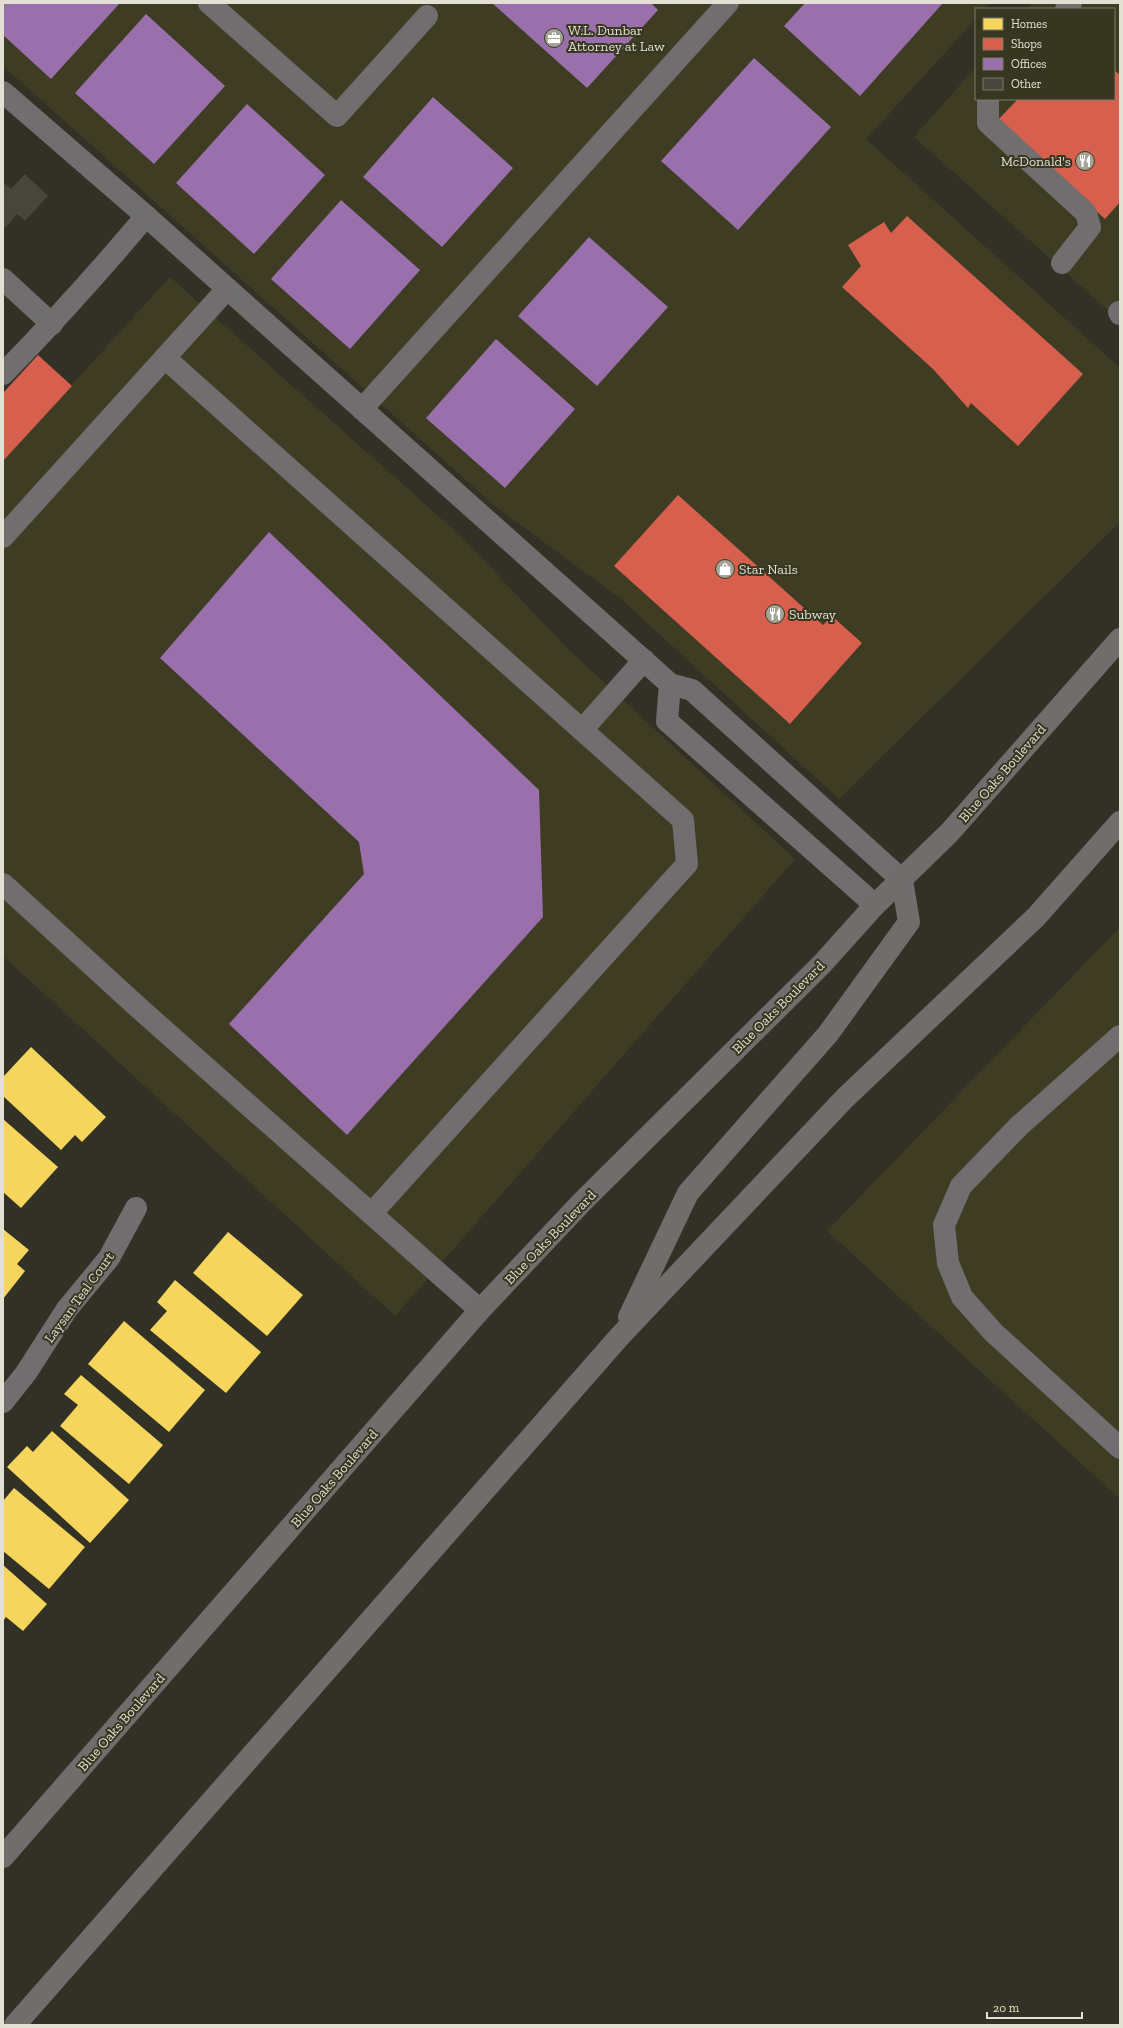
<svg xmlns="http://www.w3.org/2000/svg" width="1123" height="2028" viewBox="0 0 1123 2028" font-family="'Zilla Slab',serif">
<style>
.built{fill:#3e3c23}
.homes{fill:#f6d55c}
.shops{fill:#d6604d}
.offices{fill:#9970ab}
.building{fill:#46463d}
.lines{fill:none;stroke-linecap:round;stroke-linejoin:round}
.minor{stroke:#706e6f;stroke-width:22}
.major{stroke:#706d6d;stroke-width:22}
.labels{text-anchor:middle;stroke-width:4;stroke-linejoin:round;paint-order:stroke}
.poi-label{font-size:14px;fill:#e1e0d3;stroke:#373621;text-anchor:start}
.street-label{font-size:14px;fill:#e1e0d3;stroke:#373621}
</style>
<rect width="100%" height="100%" fill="#323126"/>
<g class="built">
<polygon points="3,3 990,3 985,9 976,9 976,19 866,139 1120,368 1120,522 839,799 621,599 496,507 3,66"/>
<polygon points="1032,3 1120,3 1120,321 914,137 976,67 976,99 1114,99 1114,9 1027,9"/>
<polygon points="170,277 462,537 567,648 795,859 395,1316 3,956 3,460"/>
<polygon points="1120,927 1120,1499 827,1231"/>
</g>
<g class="homes">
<polygon points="31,1047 106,1117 82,1142 75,1135 61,1150 3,1096 3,1077"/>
<polygon points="3,1119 58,1167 21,1208 3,1192"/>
<polygon points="3,1229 29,1250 17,1264 25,1271 3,1299"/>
<polygon points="228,1232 303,1295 267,1336 193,1273"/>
<polygon points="175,1280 261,1352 226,1393 150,1330 167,1311 157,1302"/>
<polygon points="124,1321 205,1390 169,1432 88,1364"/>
<polygon points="81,1375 163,1445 129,1484 60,1426 78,1405 64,1394"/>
<polygon points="52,1431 129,1500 90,1543 7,1467 27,1446 33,1452"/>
<polygon points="14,1488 85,1547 49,1589 3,1551 3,1501"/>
<polygon points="3,1565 47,1604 23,1631 6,1617 3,1621"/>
</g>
<g class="shops">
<polygon points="1114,70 1120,75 1120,202 1105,219 997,121 1018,99 1114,99"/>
<polygon points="907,216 1083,374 1018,446 971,403 968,408 933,369 842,287 861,266 848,245 884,222 891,233"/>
<polygon points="38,355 72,386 3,461 3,393"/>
<polygon points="678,495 823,625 832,616 862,643 790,724 614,566"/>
</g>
<g class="offices">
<polygon points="3,3 120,3 51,79 3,35"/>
<polygon points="492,3 651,3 658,10 587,88"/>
<polygon points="805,3 943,3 860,96 784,26"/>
<polygon points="146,14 225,86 154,164 75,93"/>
<polygon points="754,58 831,127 738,230 661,161"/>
<polygon points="433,97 513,168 442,247 363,177"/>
<polygon points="247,104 325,175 254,254 176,183"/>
<polygon points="341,200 420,270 350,349 271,279"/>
<polygon points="589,237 668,307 597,386 518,316"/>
<polygon points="496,339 575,409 505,488 426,418"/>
<polygon points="269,532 539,790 543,917 347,1135 229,1024 364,874 359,842 160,658"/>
</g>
<polygon class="building" points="25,174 48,196 25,221 17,214 3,230 3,182 11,189"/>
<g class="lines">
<g class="minor">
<polyline points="209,3 337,116 427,16"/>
<polyline points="1066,9 1071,3"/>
<polyline points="3,92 146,216 670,684 692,690 902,880"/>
<polyline points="988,99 988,123 1086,213 1090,227 1062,263"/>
<polyline points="3,279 52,324"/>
<polyline points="1119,312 1120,314"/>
<polyline points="165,358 683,820 687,864 372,1213"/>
<path d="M3 374C53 323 100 271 146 216"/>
<polyline points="362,409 728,3"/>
<polyline points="3,537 227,289"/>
<polyline points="670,684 667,721 875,905"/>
<polyline points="582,730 644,660"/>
<polyline points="3,884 140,1009 480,1310"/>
<polyline points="1120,1036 1019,1126 961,1186 944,1225 948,1263 962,1297 993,1332 1120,1448"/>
<polyline points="3,1402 26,1373 67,1309 109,1258 136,1208"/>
</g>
<g class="major">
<polyline points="629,1317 688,1193 828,1034 909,922 902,880"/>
<polyline points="3,1857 480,1310 582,1202 822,964 875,905 950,832 1120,639"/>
<polyline points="15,2025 620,1336 845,1098 1036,917 1120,822"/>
</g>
</g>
<defs>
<symbol id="office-disc" viewBox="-11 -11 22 22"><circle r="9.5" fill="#a4a396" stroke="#373621"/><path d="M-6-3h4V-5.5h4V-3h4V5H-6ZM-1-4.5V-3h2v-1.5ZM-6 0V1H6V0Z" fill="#fff"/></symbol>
<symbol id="restaurant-disc" viewBox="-11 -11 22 22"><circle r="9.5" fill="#a4a396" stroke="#373621"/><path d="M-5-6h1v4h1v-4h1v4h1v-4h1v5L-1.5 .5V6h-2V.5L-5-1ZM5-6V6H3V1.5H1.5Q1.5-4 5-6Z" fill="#fff"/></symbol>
<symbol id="shop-disc" viewBox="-11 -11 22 22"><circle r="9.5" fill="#a4a396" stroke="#373621"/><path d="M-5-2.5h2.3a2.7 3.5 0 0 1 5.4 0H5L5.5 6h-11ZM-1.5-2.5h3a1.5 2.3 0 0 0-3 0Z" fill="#fff"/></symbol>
</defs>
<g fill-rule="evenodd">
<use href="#office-disc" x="543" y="27" width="22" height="22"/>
<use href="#restaurant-disc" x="1074" y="150" width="22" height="22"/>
<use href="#shop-disc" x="714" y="558" width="22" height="22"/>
<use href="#restaurant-disc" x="764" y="603" width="22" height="22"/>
</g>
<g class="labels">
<g class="poi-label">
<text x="568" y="35">W.L. Dunbar<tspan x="568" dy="16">Attorney at Law</tspan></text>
<text x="1071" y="166" text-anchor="end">McDonald's</text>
<text x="739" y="574">Star Nails</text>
<text x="789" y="619">Subway</text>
</g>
<g class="street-label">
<text transform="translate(1002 773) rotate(-49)" y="5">Blue Oaks Boulevard</text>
<text transform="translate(778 1007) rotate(-45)" y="5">Blue Oaks Boulevard</text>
<text transform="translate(550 1237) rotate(-46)" y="5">Blue Oaks Boulevard</text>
<text transform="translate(79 1297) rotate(-54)" y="5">Laysan Teal Court</text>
<text transform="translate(334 1478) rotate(-49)" y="5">Blue Oaks Boulevard</text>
<text transform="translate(121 1722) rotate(-49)" y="5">Blue Oaks Boulevard</text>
</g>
</g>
<rect width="1123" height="2028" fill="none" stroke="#e1e0d3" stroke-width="8"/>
<rect x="975" y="8" width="140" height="92" fill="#373621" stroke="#7b7a68"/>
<rect x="983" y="18" width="20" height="12" fill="#f6d55c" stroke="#7b7a68"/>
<text x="1011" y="28" font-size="12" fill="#e1e0d3">Homes</text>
<rect x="983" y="38" width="20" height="12" fill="#d6604d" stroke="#7b7a68"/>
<text x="1011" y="48" font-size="12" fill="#e1e0d3">Shops</text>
<rect x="983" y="58" width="20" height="12" fill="#9970ab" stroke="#7b7a68"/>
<text x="1011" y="68" font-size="12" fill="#e1e0d3">Offices</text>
<rect x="983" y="78" width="20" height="12" fill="#46463d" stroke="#7b7a68"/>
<text x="1011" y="88" font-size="12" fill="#e1e0d3">Other</text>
<path d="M987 2012v6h95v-6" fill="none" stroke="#e1e0d3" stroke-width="2"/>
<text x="993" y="2012" font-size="12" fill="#e1e0d3" stroke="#373621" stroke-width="3" paint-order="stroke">20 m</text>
</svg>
